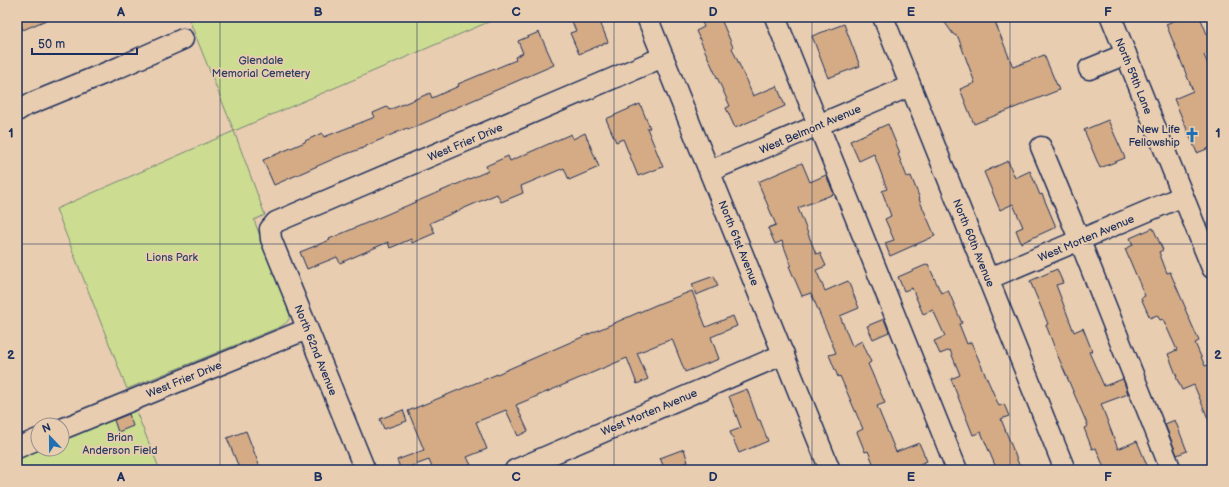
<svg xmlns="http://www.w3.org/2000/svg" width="1229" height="487" viewBox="0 0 1229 487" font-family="'Balsamiq Sans',sans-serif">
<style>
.green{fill:#ccdc90;stroke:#748677}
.building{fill:#d4ab85;stroke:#1b2f5e}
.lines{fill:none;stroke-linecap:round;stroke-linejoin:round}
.minor-casing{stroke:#1b2f5e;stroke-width:23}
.minor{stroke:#e9cdb0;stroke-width:20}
.grid{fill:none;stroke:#1b2f5e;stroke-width:1;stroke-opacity:0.55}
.labels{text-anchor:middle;stroke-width:3.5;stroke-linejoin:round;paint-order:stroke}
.park-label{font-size:11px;fill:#2d4063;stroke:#e9cdb0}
.street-label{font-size:11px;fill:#1b2f5e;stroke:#e9cdb0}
.poi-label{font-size:11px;fill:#1b2f5e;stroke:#e9cdb0;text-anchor:end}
.neatline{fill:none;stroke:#1b2f5e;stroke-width:1.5}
.grid-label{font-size:13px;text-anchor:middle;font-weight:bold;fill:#1b2f5e}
</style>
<rect width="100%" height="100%" fill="#e9cdb0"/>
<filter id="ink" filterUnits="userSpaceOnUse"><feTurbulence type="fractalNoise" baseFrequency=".025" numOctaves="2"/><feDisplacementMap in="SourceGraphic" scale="8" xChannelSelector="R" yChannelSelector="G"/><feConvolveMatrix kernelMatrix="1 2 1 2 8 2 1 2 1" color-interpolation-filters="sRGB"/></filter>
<g filter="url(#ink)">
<g class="green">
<path d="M188 17H500L234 131 265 215 254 220 290 315C289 322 285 324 280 327L127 389 56 209 234 131Z"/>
<polygon points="135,409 160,470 17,470 17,458 38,449 62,449 62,439"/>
</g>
<g class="building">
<polygon points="18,17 53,17 23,30"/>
<polygon points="570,17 598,17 608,42 579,54 570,33 576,31"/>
<polygon points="700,17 720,17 733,47 732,48 753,96 777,86 785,106 735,128 726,108 730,106 696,31 704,27"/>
<polygon points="941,17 993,17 1013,67 1044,55 1059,90 974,124 960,89 975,83 958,37 953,34"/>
<polygon points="1183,17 1200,17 1212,46 1212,52 1204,55 1212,74 1212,147 1197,153 1174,99 1193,91 1166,24"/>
<polygon points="844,24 860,66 828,78 812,36"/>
<polygon points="539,32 554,65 439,115 440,116 408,130 407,128 366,146 366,147 338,157 274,185 263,160 305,142 305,141 322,133 324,137 375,117 373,113 387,107 389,110 430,93 432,98 459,86 458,84 516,60 515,57 523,53 518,41"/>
<polygon points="640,104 650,128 647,128 663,167 638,176 623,139 616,142 606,119"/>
<polygon points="1108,120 1125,158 1100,168 1084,130"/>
<polygon points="888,124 900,153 898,154 907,177 911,176 920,199 919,199 935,236 890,256 885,243 894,240 885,219 891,216 882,191 887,189 874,154 859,161 850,141"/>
<polygon points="585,133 599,167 569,180 564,168 521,186 523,193 501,202 497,194 430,223 435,233 412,243 411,239 390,248 388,242 340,263 337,257 307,269 300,252 330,240 329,239 488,171 486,166 508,156 510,161 571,134 573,139"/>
<polygon points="1008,161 1015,178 1030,171 1040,195 1042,194 1056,227 1021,243 1016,230 1023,227 1013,204 1000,210 984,172"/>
<polygon points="802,163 810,182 826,175 834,194 798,208 816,254 820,253 826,266 816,270 825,291 848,281 859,308 840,316 852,346 862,341 871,362 868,364 885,403 877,406 896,452 919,443 927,461 906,470 876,470 868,451 865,452 857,432 863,429 840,376 838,377 829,355 836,353 811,293 802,296 789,266 791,265 782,241 775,244 768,228 776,225 758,182"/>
<polygon points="1153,228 1163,250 1159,252 1167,273 1170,272 1186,309 1185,309 1199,341 1195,343 1205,366 1208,365 1212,376 1212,428 1194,385 1182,390 1176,377 1177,377 1168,354 1177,350 1163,319 1160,320 1157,315 1150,318 1141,298 1145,296 1125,249 1133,245 1130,238"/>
<polygon points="928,264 941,293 948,290 962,323 959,324 967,344 971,342 999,406 1004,404 1009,416 1001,419 1021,470 997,470 981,432 973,435 951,379 960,375 950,350 940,354 934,341 945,336 933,310 923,314 912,288 904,291 898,277"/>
<polygon points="1057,269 1063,283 1056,285 1074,332 1083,328 1092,351 1089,352 1104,386 1123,379 1128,394 1101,404 1118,449 1137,441 1149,470 1105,470 1096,448 1092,449 1084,428 1088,426 1057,354 1046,325 1048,324 1030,281"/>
<polygon points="714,276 718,286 696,295 692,284"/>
<polygon points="692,291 706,327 733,316 737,326 711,337 719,359 685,372 672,339 637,353 648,379 637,384 627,358 516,405 528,431 518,436 506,410 476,422 487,449 467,457 471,465 460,470 433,470 429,460 401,470 397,460 424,450 408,411 495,375 658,304"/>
<polygon points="884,319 889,332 873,339 867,326"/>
<polygon points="747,389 758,420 760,420 768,441 739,453 730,432 741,428 729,396"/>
<polygon points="403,410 407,421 384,429 380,419"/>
<polygon points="129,414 133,426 118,432 114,420"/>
<polygon points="1175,420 1187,451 1177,455 1165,424"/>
<polygon points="246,431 261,470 240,470 227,438"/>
<polygon points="684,449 688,462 665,470 660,458"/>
</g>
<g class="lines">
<defs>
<g id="minor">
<polyline points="647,17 830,470"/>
<polyline points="775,17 957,470"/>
<polyline points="883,17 1065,470"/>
<polyline points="1111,17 1212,268"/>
<polyline points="1089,69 1126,54"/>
<polyline points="17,111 25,106 120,67 183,39"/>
<polyline points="1041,147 1080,241 1171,470"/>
<polyline points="710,171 910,86"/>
<polyline points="988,279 1183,196"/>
<polyline points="62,429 307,329"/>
<polyline points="17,448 38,439"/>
<polyline points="365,470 271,239 270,229 276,222 663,57"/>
<polyline points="515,470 784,354"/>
</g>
</defs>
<use href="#minor" class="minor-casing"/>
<use href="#minor" class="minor"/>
</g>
</g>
<path class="grid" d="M220 17V470M417 17V470M614 17V470M812 17V470M1010 17V470M17 244H1212"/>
<defs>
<symbol id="church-bare" viewBox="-9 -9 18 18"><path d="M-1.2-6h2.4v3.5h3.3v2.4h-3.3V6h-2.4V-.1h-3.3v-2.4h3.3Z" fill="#1f6fb2" stroke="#e9cdb0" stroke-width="2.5" paint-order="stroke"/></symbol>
</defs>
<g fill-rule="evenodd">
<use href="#church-bare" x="1181" y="124" width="22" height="22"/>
</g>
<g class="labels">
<g class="park-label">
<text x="261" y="64">Glendale<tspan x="261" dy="13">Memorial Cemetery</tspan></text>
<text x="172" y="261">Lions Park</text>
<text x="120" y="441">Brian<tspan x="120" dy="13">Anderson Field</tspan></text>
</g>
<g class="street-label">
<text transform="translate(1134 76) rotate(68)" y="4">North 59th Lane</text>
<text transform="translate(810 129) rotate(-23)" y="4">West Belmont Avenue</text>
<text transform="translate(465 142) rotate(-23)" y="4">West Frier Drive</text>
<text transform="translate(1086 238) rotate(-23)" y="4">West Morten Avenue</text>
<text transform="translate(739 243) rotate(68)" y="4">North 61st Avenue</text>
<text transform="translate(974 243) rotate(68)" y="4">North 60th Avenue</text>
<text transform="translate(316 350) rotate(68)" y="4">North 62nd Avenue</text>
<text transform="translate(184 379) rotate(-22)" y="4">West Frier Drive</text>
<text transform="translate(649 412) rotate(-23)" y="4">West Morten Avenue</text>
</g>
<g class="poi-label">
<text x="1180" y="133">New Life<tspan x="1180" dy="13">Fellowship</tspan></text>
</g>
</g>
<rect width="1229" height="487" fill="none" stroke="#e9cdb0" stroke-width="44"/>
<g transform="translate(50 437) rotate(338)"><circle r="19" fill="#e9cdb0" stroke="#978e8f"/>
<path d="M0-3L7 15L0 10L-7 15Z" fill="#1f6fb2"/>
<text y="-6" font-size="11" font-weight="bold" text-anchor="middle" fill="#1b2f5e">N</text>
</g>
<path d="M32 48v6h105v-6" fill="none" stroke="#1b2f5e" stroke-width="2"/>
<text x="38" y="48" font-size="12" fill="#1b2f5e" stroke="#e9cdb0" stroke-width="3" paint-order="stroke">50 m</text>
<rect x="22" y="22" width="1185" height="443" class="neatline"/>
<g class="grid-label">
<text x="121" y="16">A</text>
<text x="318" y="16">B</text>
<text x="516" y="16">C</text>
<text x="713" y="16">D</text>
<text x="911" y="16">E</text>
<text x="1108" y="16">F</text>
<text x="11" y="137">1</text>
<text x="1218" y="137">1</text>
<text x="11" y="359">2</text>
<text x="1218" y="359">2</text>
<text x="121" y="481">A</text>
<text x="318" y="481">B</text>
<text x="516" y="481">C</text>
<text x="713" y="481">D</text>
<text x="911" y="481">E</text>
<text x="1108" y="481">F</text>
</g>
</svg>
